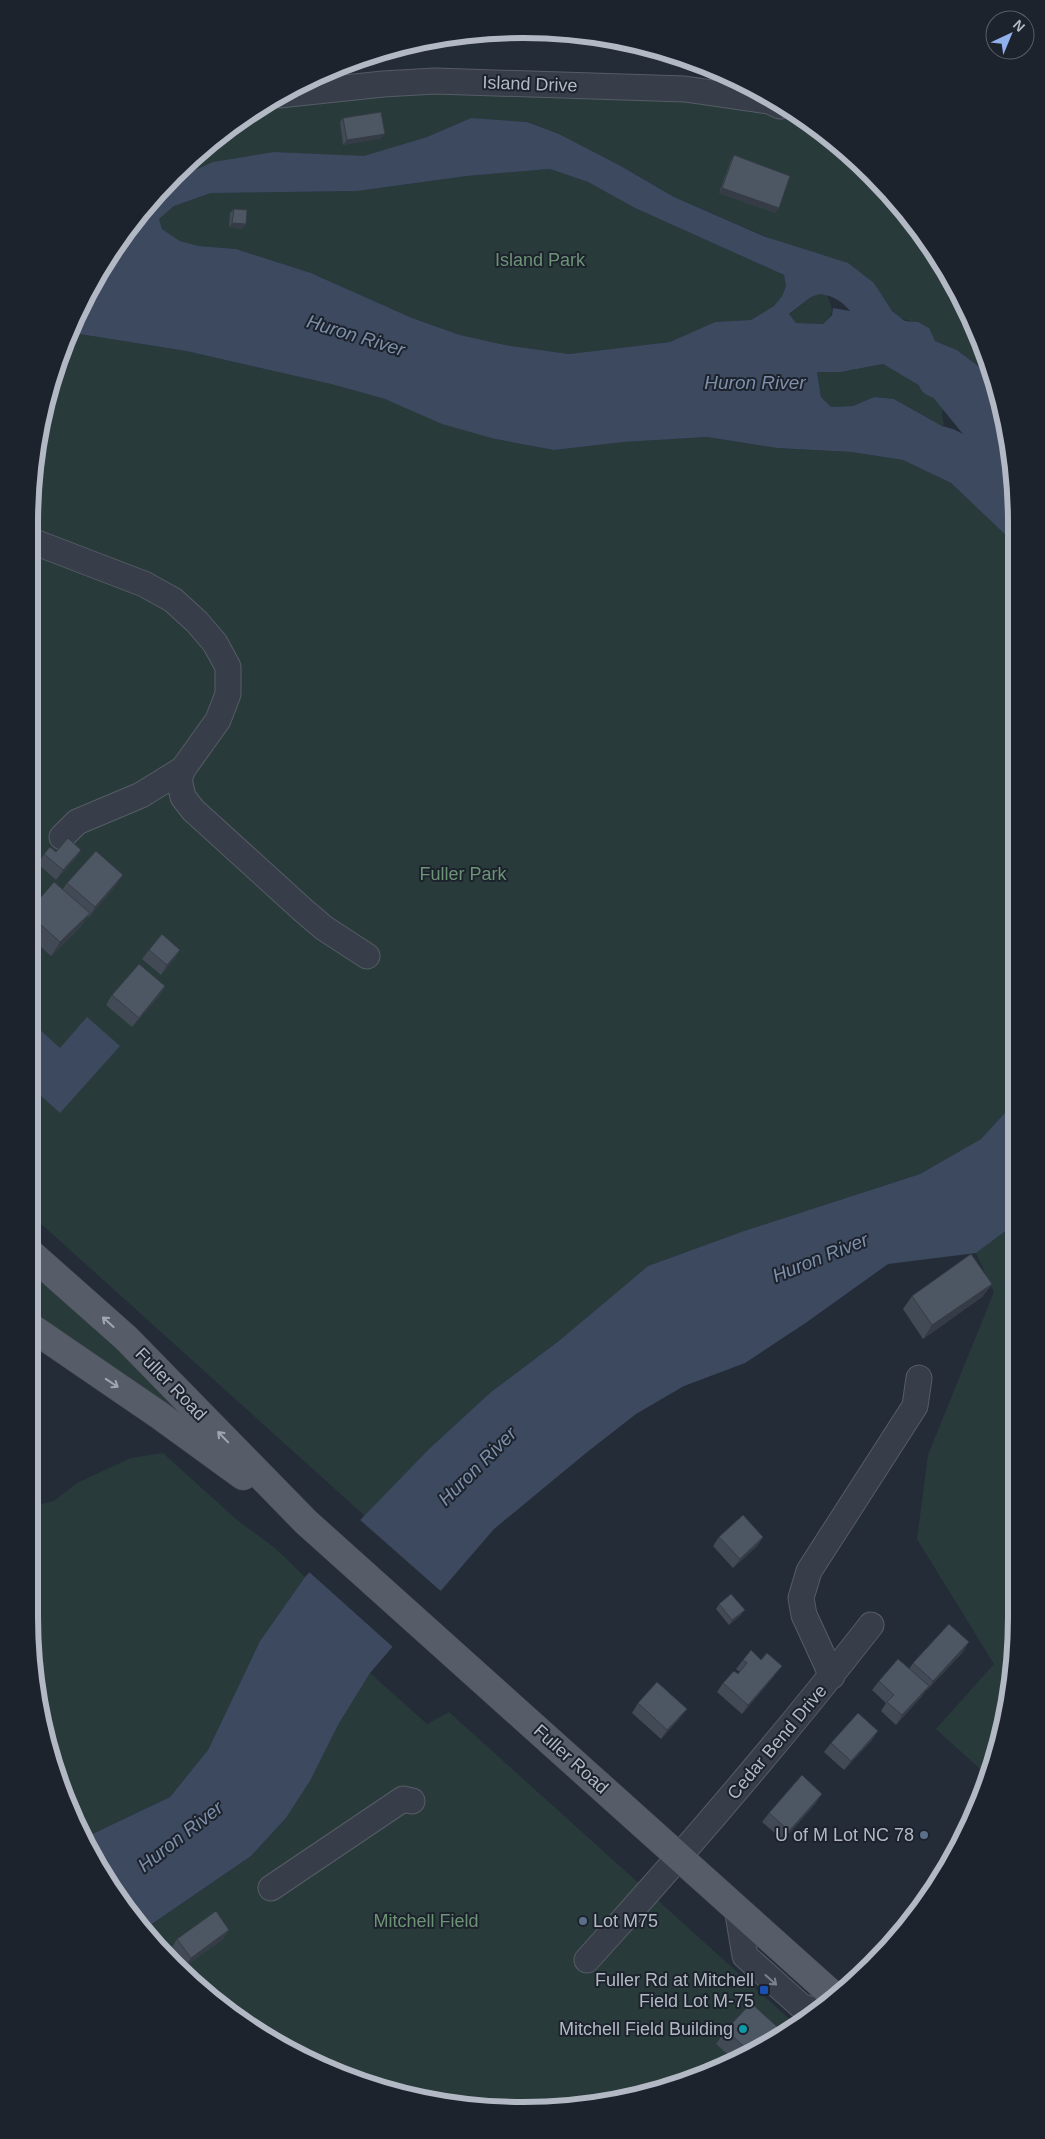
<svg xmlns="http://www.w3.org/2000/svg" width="1045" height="2139" viewBox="0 0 1045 2139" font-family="Helvetica,sans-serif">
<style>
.green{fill:#293a3b}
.water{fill:#3c495f;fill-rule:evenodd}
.pier{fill:#242c38}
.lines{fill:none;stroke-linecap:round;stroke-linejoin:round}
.river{stroke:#3c495f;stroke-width:34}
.minor-casing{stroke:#565c66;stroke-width:27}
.major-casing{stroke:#414751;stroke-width:29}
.minor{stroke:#383e49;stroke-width:25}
.major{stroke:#565d68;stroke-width:28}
.wall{fill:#424a55}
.shaded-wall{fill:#363c45}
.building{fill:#4d5663;stroke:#363c45}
.oneway{stroke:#a0a7b2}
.oneway2{stroke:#7c828d}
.service-dot{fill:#5c6f8a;stroke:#1d232d;stroke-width:2}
.transit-dot{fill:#1a4fb4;stroke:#1d232d;stroke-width:2}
.culture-dot{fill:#0f9aa8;stroke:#1d232d;stroke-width:2}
.labels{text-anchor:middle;stroke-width:4;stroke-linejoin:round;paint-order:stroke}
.street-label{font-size:18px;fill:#b3b9c4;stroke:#1d232d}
.park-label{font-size:18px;fill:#6d9376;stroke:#1d232d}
.poi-label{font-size:18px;fill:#b3b9c4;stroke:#1d232d;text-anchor:end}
.water-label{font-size:19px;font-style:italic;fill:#7e8faa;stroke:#1d232d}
.rim{fill:none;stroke:#b3b9c4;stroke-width:6}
</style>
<rect width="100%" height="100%" fill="#242c38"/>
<g class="green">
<path d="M714 68 823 131 914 222 979 334 990 375 957 350 935 341 918 322C893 321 886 303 874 283L674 197 619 165 559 134 527 122 471 118 427 137 364 157 274 152 164 184 174 173 248 112 264 103 297 98 438 88 709 100Z"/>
<polygon points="550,169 588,182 635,208 784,275 786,286 782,296 774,306 751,320 715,322 670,342 569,354 505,345 460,335 412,318 311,273 236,249 199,246 180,241 162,229 159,219 174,206 211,193 357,191 467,176"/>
<path d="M820 294 827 295C834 312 834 311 824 324L796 323 789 315 811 297Z"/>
<polygon points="67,332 186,351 331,384 385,399 495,439 554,450 624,442 707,437 777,448 851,452 903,460 951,483 1012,541 1014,1103 981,1139 920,1174 744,1231 648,1266 560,1340 491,1392 429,1449 365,1516 29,1213 29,522 38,426"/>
<polygon points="883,364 945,401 942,414 944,425 942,426 894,399 874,397 853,406 831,407 821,397 817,372 841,372"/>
<polygon points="1015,1224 1016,1617 1007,1713 988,1776 936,1729 994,1664 917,1539 928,1455 994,1292 976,1253"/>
<polygon points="29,1266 252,1469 29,1314"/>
<path d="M163 1453 237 1520 275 1548 305 1577 260 1641 208 1750 170 1797 84 1838C74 1818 63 1797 55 1776 24 1691 29 1596 29 1507L54 1501 77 1483 131 1458Z"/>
<polygon points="370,1673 427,1724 449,1712 796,2025 741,2059 681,2084 587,2106 490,2109 426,2101 334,2073 275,2044 197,1988 143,1930 251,1856 286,1818 310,1781 338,1725"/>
</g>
<g class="water">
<path d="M471 118 527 122 559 134 619 165 674 197 766 237 848 263 874 283 892 311 905 321 918 322 929 328 935 341 957 350 990 375 1012 458V541L951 483 903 460 851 452 777 448 707 437 624 442 554 450 495 439 442 424 385 399 331 384 186 351 67 332 112 248 164 184 213 162 274 152 364 156 427 137ZM550 169 588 182 635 208 784 275 786 286 782 296 774 306 751 320 715 322 670 342 569 354 505 345 460 335 412 318 311 273 236 249 199 246 180 241 162 229 159 219 174 206 211 193 357 191 467 176ZM820 294C833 296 842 301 850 311L833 308 832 315 823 324 796 323 789 314 811 297ZM883 364 979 421 993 449 953 429 942 426 894 399 874 397 853 406 831 407 821 397 817 372H841Z"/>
<polygon points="87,1017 120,1046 60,1113 29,1085 29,1020 60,1048"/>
<path d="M1014 1103 1015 1224 976 1253 888 1264 807 1322 745 1363 684 1386 636 1414 586 1453 494 1529 370 1673 338 1725 310 1781 286 1818 251 1856 143 1930C118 1904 98 1871 84 1838L170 1797 208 1750 260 1641 305 1577 429 1449 491 1392 560 1340 648 1266 744 1231 920 1174 981 1139Z"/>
</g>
<polygon class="pier" points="359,1519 443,1593 395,1649 308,1571"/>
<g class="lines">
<polyline class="river" points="935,380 944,384 1012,467"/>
<defs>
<g id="minor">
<polyline points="279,95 383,84 435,81 685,89 769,101 780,106"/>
<polyline points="29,540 144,584 173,600 197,622 215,643 228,667 228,694 218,720 183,769 179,779 183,797 193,810 304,911 324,928 367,956"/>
<polyline points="62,837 77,822 141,795 183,769"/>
<polyline points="832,1676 804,1615 801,1598 809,1571 915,1406 919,1378"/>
<polyline points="271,1888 403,1799 412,1801"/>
<polyline points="737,1908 745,1956 801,2006 817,2012"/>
<path d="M587 1960C686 1851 781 1740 871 1625"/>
</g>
<g id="major">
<polyline points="29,1252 126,1338 306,1522 835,1997"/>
<polyline points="29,1326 159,1415 243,1476"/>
</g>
</defs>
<use href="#minor" class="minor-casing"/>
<use href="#major" class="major-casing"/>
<use href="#minor" class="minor"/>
<use href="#major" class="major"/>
</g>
<g class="wall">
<polygon points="523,29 529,29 522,36 515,30"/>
<polygon points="585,35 603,37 596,45"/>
<polygon points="343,118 381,138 343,145 340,122"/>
<polygon points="734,155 779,208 775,213 719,193 731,160"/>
<polygon points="234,209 246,224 242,229 229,227 230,213"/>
<polygon points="81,850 75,859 56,880 38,864 44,854 56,852"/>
<polygon points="67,883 117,884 89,917 88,916 80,927 51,956 29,936 29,911 63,889"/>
<polygon points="149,950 180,950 174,959 161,975 142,959"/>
<polygon points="165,986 159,996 132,1027 106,1005 112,995"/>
<polygon points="992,1284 982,1297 923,1339 903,1309 912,1296"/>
<polygon points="719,1537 763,1537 757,1546 733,1568 713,1546"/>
<polygon points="719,1604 741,1615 729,1625 716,1609"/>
<polygon points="963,1652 927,1690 926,1690 922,1696 896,1725 881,1711 886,1703 872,1690 879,1681 909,1669 913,1663"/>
<polygon points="743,1660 775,1675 742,1714 717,1692 723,1683 740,1672 736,1669"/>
<polygon points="638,1703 680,1718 661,1739 632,1713"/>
<polygon points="872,1740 844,1770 824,1752 831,1743"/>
<polygon points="816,1803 783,1840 762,1822 769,1813"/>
<polygon points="229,1930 223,1939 184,1967 171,1949 177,1939"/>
<polygon points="726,2030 784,2033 741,2059 736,2062 716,2044"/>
</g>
<g class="shaded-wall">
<polygon points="601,37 603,37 596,45"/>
<polygon points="385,134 381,138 343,145 347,140"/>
<polygon points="722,188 779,208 775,213 719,193"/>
<polygon points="232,223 246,224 242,229 229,227"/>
<polygon points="81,850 75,859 56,880 63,870"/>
<polygon points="123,875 117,884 89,917 95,907"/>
<polygon points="90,913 80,927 51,956 60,942"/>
<polygon points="180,950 174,959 161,975 167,965"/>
<polygon points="165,986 159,996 132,1027 139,1018"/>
<polygon points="992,1284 982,1297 923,1339 932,1325"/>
<polygon points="763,1537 757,1546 733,1568 740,1559"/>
<polygon points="745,1610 741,1615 729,1625 732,1620"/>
<polygon points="969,1642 963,1652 927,1690 933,1681"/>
<polygon points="782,1666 775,1675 742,1714 748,1705"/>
<polygon points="929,1686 922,1696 896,1725 902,1715"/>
<polygon points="687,1709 680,1718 661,1739 667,1730"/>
<polygon points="878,1731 872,1740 844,1770 851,1761"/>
<polygon points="822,1794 816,1803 783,1840 789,1831"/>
<polygon points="229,1930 223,1939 184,1967 191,1958"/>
</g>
<g class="building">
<polygon points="381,112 385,134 347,140 343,118"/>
<polygon points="734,155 790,176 779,208 722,188"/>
<polygon points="234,209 247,210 246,224 232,223"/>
<polygon points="68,838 81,850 63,870 44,854 50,847 56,852"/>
<polygon points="96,851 123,875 95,907 67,883"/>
<polygon points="54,882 90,913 60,942 29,914 29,911"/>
<polygon points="162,934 180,950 167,965 149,950"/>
<polygon points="139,964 165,986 139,1018 112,995"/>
<polygon points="971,1254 992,1284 932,1325 912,1296"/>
<polygon points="743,1515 763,1537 740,1559 719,1537"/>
<polygon points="731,1594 745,1610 732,1620 719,1604"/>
<polygon points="949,1624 969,1642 933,1681 913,1663"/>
<polygon points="751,1650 761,1660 767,1653 782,1666 748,1705 723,1683 734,1671 738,1674 747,1663 743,1660"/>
<polygon points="898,1659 929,1686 902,1715 887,1702 894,1695 879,1681"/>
<polygon points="657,1682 687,1709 667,1730 638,1703"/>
<polygon points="858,1713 878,1731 851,1761 831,1743"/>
<polygon points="802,1775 822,1794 789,1831 769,1813"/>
<polygon points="216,1911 229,1930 191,1958 177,1939"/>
<polygon points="751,2003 784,2033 751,2053 726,2030"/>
</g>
<defs><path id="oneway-shaft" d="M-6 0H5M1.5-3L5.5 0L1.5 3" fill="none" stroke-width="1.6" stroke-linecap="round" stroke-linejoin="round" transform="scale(1.25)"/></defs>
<g class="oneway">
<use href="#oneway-shaft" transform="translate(108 1322) rotate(-138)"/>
<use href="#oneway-shaft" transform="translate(112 1383) rotate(34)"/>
<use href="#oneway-shaft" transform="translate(223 1437) rotate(-134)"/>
</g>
<use class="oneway2" href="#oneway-shaft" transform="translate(771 1980) rotate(42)"/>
<g class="service-dot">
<circle cx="924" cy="1835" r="5"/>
<circle cx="583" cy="1921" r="5"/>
</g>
<rect class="transit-dot" x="759" y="1985" width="10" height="10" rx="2.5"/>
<circle class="culture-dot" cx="743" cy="2029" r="5"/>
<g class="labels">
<g class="street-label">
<text transform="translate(530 84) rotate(2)" y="6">Island Drive</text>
<text transform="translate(171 1384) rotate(46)" y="6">Fuller Road</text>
<text transform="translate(777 1742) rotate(-50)" y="6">Cedar Bend Drive</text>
<text transform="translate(571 1759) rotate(42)" y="6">Fuller Road</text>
</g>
<g class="park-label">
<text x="540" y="266">Island Park</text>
<text x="463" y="880">Fuller Park</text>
<text x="426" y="1927">Mitchell Field</text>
</g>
<g class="poi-label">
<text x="914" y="1841">U of M Lot NC 78</text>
<text x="593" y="1927" text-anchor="start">Lot M75</text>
<text x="754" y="1986">Fuller Rd at Mitchell<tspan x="754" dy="21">Field Lot M-75</tspan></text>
<text x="733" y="2035">Mitchell Field Building</text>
</g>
<g class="water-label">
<text transform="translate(356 335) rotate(17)" y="7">Huron River</text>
<text x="755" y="389">Huron River</text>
<text transform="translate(820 1257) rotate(-22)" y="7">Huron River</text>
<text transform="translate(477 1466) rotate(-45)" y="7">Huron River</text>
<text transform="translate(180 1836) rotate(-38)" y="7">Huron River</text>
</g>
</g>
<path d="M0 0H1045V2139H0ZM523 38H523A485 485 0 0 1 1008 523V1617A485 485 0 0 1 523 2102H523A485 485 0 0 1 38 1617V523A485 485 0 0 1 523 38Z" fill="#1d232d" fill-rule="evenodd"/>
<path class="rim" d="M523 38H523A485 485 0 0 1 1008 523V1617A485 485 0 0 1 523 2102H523A485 485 0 0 1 38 1617V523A485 485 0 0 1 523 38Z"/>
<g transform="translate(1010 35) rotate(44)"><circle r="24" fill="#1d232d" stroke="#595f69"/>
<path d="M0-4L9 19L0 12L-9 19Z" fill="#90b1ec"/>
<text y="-8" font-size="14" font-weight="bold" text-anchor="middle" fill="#b3b9c4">N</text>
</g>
</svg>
